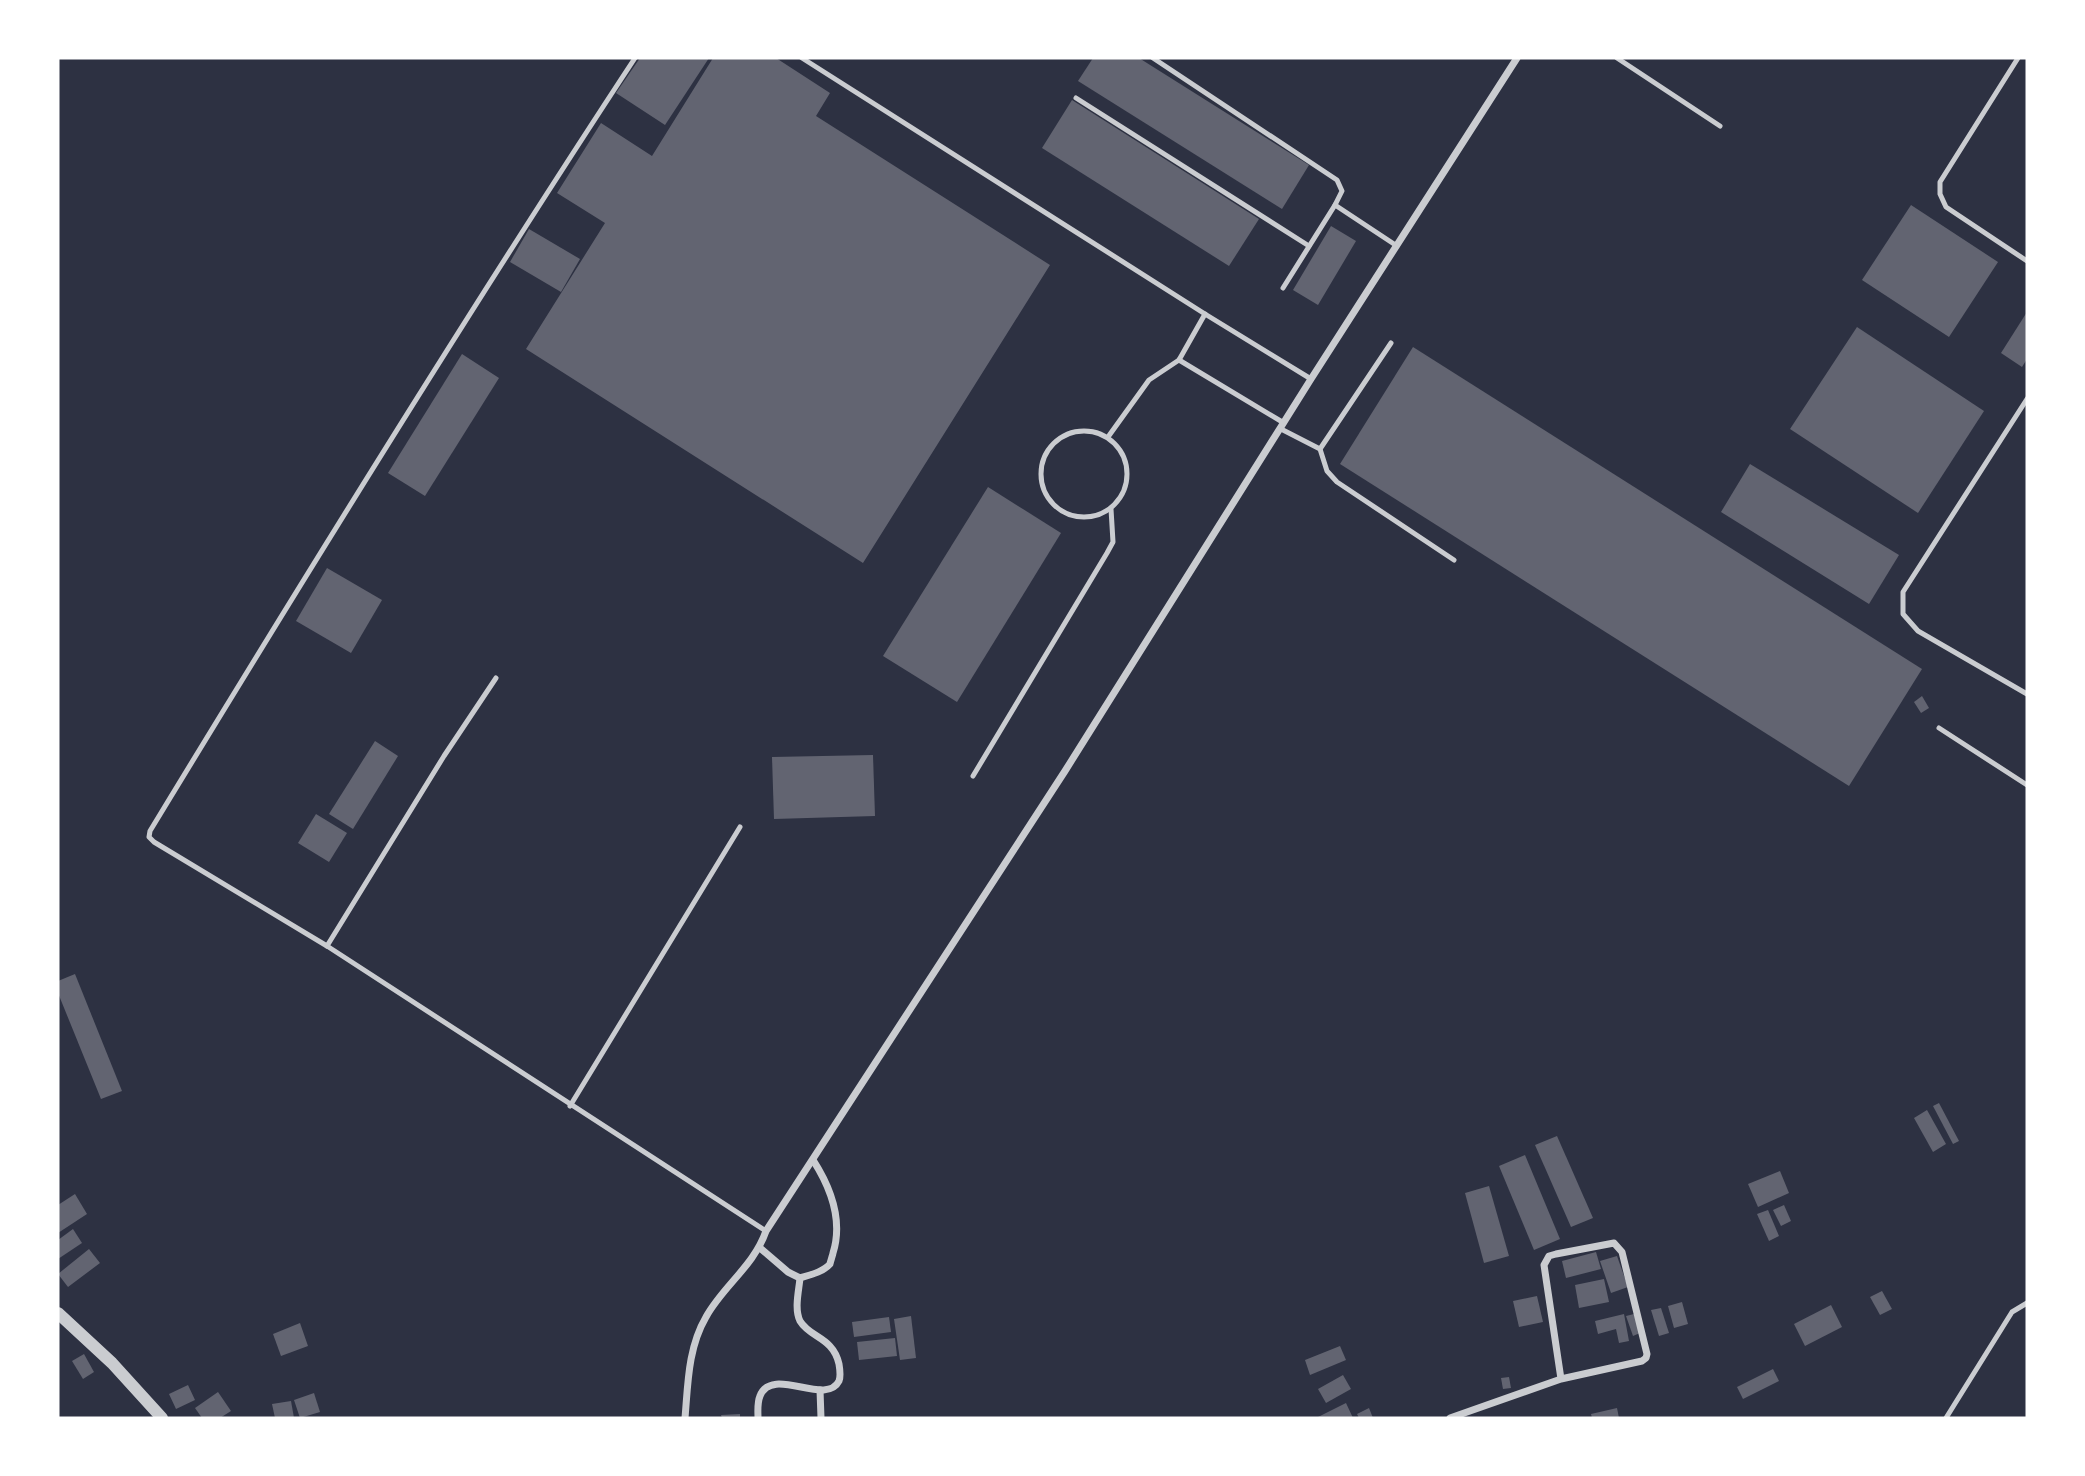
<svg xmlns="http://www.w3.org/2000/svg" width="2085" height="1476" viewBox="0 0 2085 1476" font-family="'Roboto Condensed',sans-serif">
<style>
.building{fill:#626471}
.lines{fill:none;stroke-linecap:round;stroke-linejoin:round}
.service{stroke:#caccd0;stroke-width:5}
.minor{stroke:#caccd0;stroke-width:7}
.tertiary{stroke:#caccd0;stroke-width:12}
</style>
<rect width="100%" height="100%" fill="#2d3142"/>
<g class="building">
<polygon points="640,58 709,58 665,125 616,93"/>
<polygon points="713,58 776,58 830,93 816,116 1050,265 863,563 526,349 605,223 557,193 601,123 652,156"/>
<polygon points="1093,58 1139,58 1309,165 1282,209 1078,81"/>
<polygon points="1072,100 1259,219 1229,266 1042,148"/>
<polygon points="1911,205 1998,262 1949,337 1862,280"/>
<polygon points="1331,226 1356,241 1318,305 1293,290"/>
<polygon points="529,229 580,259 561,292 510,262"/>
<polygon points="2027,312 2027,359 2022,367 2001,353"/>
<polygon points="1857,327 1984,411 1918,513 1790,429"/>
<polygon points="1413,347 1922,669 1849,786 1340,464"/>
<polygon points="462,354 499,378 425,496 388,473"/>
<polygon points="1750,464 1899,555 1869,604 1721,512"/>
<polygon points="988,487 1061,533 957,702 883,656"/>
<polygon points="327,568 382,600 351,653 296,621"/>
<polygon points="1922,696 1929,708 1921,713 1914,702"/>
<polygon points="375,741 398,756 353,829 329,814"/>
<polygon points="873,755 875,816 774,819 772,757"/>
<polygon points="316,814 347,833 329,862 298,843"/>
<polygon points="75,974 122,1091 101,1099 58,993 58,981"/>
<polygon points="1939,1103 1959,1141 1953,1144 1933,1106"/>
<polygon points="1927,1110 1946,1144 1933,1152 1914,1118"/>
<polygon points="1557,1136 1593,1218 1571,1227 1535,1145"/>
<polygon points="1525,1155 1560,1239 1534,1250 1499,1166"/>
<polygon points="1780,1171 1789,1193 1758,1207 1748,1184"/>
<polygon points="1489,1186 1509,1256 1484,1263 1465,1193"/>
<polygon points="75,1194 87,1214 58,1233 58,1205"/>
<polygon points="1784,1205 1791,1221 1781,1226 1773,1210"/>
<polygon points="1768,1210 1779,1236 1769,1241 1757,1214"/>
<polygon points="73,1229 82,1243 58,1259 58,1240"/>
<polygon points="89,1249 100,1263 68,1287 58,1274"/>
<polygon points="1596,1252 1601,1269 1566,1278 1562,1261"/>
<polygon points="1617,1256 1628,1287 1611,1293 1600,1261"/>
<polygon points="1604,1279 1609,1302 1579,1308 1575,1285"/>
<polygon points="1882,1291 1892,1309 1880,1315 1870,1297"/>
<polygon points="1537,1296 1543,1322 1519,1327 1513,1301"/>
<polygon points="1682,1302 1688,1324 1674,1328 1668,1306"/>
<polygon points="1831,1305 1842,1327 1805,1346 1794,1324"/>
<polygon points="1661,1308 1669,1333 1659,1336 1651,1310"/>
<polygon points="1624,1314 1629,1341 1619,1343 1616,1329 1598,1334 1595,1321"/>
<polygon points="1634,1314 1640,1333 1633,1336 1626,1316"/>
<polygon points="911,1316 916,1358 900,1360 894,1319"/>
<polygon points="889,1317 891,1332 854,1337 852,1322"/>
<polygon points="300,1323 308,1346 281,1356 273,1334"/>
<polygon points="895,1338 897,1356 859,1360 857,1342"/>
<polygon points="1340,1346 1346,1360 1310,1375 1305,1360"/>
<polygon points="84,1354 94,1372 83,1379 72,1361"/>
<polygon points="1773,1369 1779,1381 1743,1399 1737,1387"/>
<polygon points="1343,1375 1351,1389 1326,1403 1318,1389"/>
<polygon points="1509,1377 1511,1388 1503,1389 1501,1378"/>
<polygon points="188,1385 195,1400 176,1409 169,1394"/>
<polygon points="218,1392 231,1411 220,1418 202,1418 195,1408"/>
<polygon points="314,1393 320,1412 300,1418 294,1400"/>
<polygon points="291,1401 294,1418 275,1418 272,1404"/>
<polygon points="1346,1403 1353,1418 1316,1418"/>
<polygon points="1369,1408 1373,1418 1359,1418 1357,1414"/>
<polygon points="1617,1408 1619,1418 1592,1418 1591,1414"/>
<polygon points="740,1414 740,1418 722,1418 721,1415"/>
</g>
<g class="lines">
<g class="service">
<path d="M635 58C468 312 308 571 150 831L149 837 154 842 327 946 766 1231"/>
<polyline points="802,58 1205,314 1311,379"/>
<polyline points="1153,58 1337,180 1342,191 1335,205 1397,246"/>
<polyline points="1617,58 1720,126"/>
<polyline points="2018,58 1940,182 1940,194 1946,207 2027,261"/>
<polyline points="1076,98 1309,246"/>
<polyline points="1283,288 1335,205"/>
<polyline points="1179,360 1284,423"/>
<polyline points="2027,399 1903,592 1903,614 1918,631 2027,694"/>
<polyline points="1281,429 1320,449 1327,471 1337,482 1454,560"/>
<circle cx="1084" cy="474" r="43"/>
<polyline points="1108,437 1149,380 1179,360 1205,314"/>
<polyline points="1320,449 1391,343"/>
<polyline points="1939,728 2027,785"/>
<polyline points="973,776 1107,553 1113,542 1111,509"/>
<polyline points="327,946 444,756 496,678"/>
<polyline points="570,1106 740,827"/>
<polyline points="1946,1418 2012,1312 2027,1303"/>
</g>
<g class="minor">
<path d="M760 1248 788 1272 800 1278C810 1275 823 1272 830 1264 830 1263 833 1254 833 1253 843 1221 831 1188 813 1160"/>
<polyline points="820,1390 821,1418"/>
<path d="M685 1418C688 1383 688 1348 706 1317 723 1286 754 1266 766 1231L1065 771 1311 379 1517 58"/>
<path d="M758 1418C758 1411 757 1403 760 1396 772 1365 826 1407 839 1381 841 1376 840 1370 839 1364 833 1337 810 1338 800 1321 794 1309 799 1290 800 1278"/>
<polyline points="1450,1418 1561,1379 1544,1265 1549,1256 1556,1254 1614,1243 1622,1252 1647,1354 1646,1358 1642,1361 1561,1379"/>
</g>
<polyline class="tertiary" points="58,1313 112,1363 162,1418"/>
</g>
<rect width="2085" height="1476" fill="none" stroke="#ffffff" stroke-width="119"/>
</svg>
